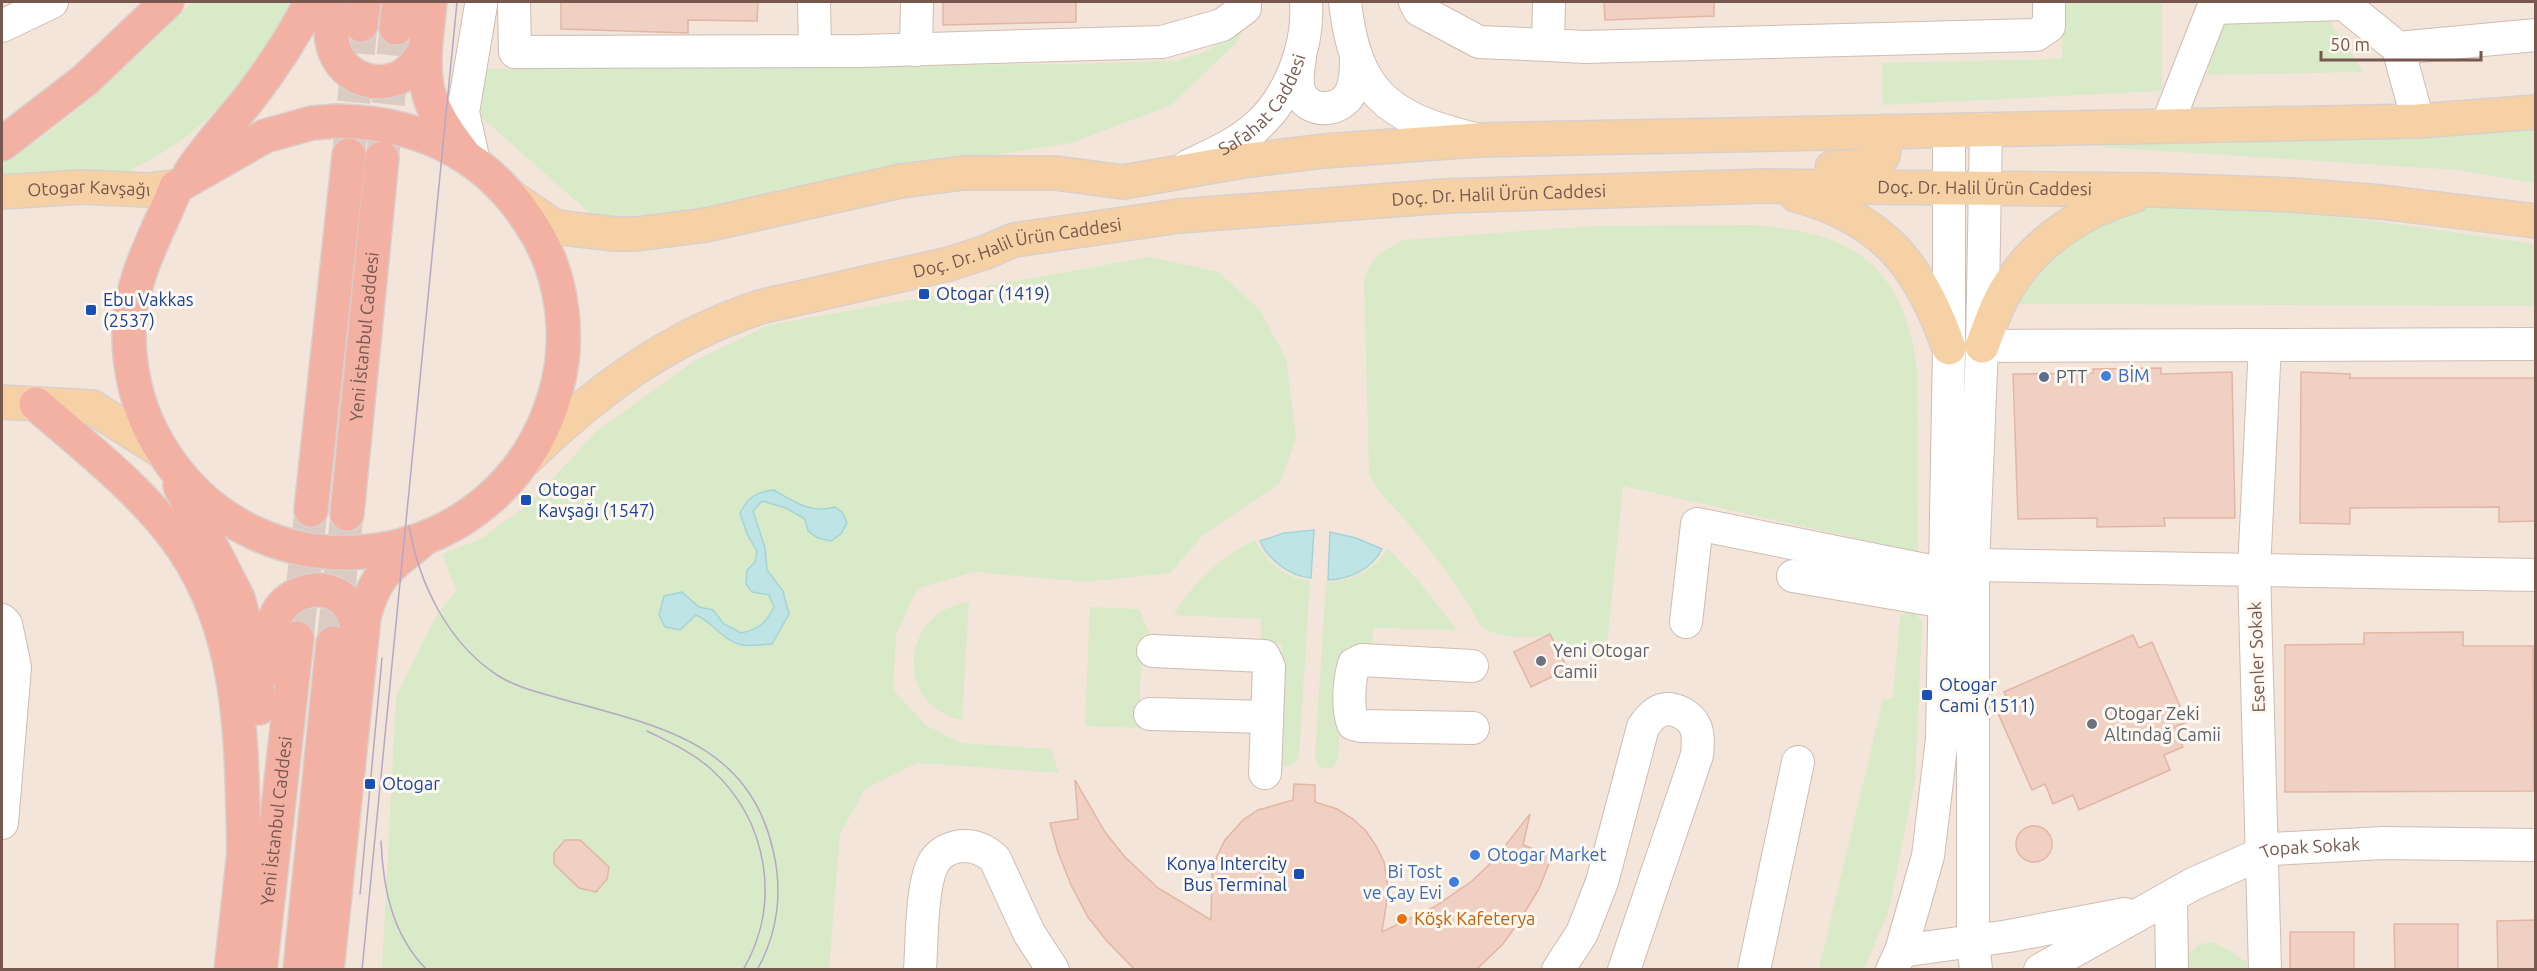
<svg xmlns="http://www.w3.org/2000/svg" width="2537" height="971" viewBox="0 0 2537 971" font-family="Ubuntu,sans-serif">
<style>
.residential{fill:#f3e5d9}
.green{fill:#d9eac8}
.water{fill:#bfe4e5;stroke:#a5d4d7;stroke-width:1.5}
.building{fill:#f0d0c3;stroke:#e3b5a4;stroke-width:1.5}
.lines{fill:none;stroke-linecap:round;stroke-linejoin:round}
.highway-tunnel{stroke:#daccc3;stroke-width:33;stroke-dasharray:33 16;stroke-linecap:butt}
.minor-casing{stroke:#d0bcb2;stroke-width:34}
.major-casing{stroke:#d9d0cd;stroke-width:36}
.highway-casing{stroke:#d9d0cd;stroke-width:36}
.minor{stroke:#fff;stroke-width:32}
.major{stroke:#f7d1a6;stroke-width:33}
.highway{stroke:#f3b1a4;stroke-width:33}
.tram{stroke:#b5a8c6;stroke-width:1.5}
.transit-dot{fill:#1a4fb4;stroke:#fef8f1;stroke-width:2}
.shop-dot{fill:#3f7fe0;stroke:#fef8f1;stroke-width:2}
.service-dot{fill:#5c6f8a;stroke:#fef8f1;stroke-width:2}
.worship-dot{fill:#6b7280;stroke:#fef8f1;stroke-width:2}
.food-dot{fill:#e8710a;stroke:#fef8f1;stroke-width:2}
.labels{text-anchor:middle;stroke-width:6;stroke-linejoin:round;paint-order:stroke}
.street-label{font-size:18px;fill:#76584e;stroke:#fef8f1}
.transit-label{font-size:18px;fill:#164399;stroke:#fef8f1;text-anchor:start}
.shop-label{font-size:18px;fill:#366cbe;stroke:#fef8f1;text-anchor:start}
.service-label{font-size:18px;fill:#4e5e75;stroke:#fef8f1;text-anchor:start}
.worship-label{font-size:18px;fill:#5b616d;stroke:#fef8f1;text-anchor:start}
.food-label{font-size:18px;fill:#c56008;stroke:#fef8f1;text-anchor:start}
</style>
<rect width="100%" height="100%" fill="#fcf3ea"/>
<polygon class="residential" points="2,2 2535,2 2535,969 2,970"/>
<g class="green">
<path d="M192 2H292L244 81 207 119 182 140 157 156 108 182 2 184V163C73 122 134 59 192 2Z"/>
<polygon points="2063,2 2162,2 2162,91 1883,105 1882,63 2062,59"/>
<polygon points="2326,16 2363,72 2206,75 2225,22"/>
<polygon points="1246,25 1236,43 1171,105 1071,143 924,166 640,222 593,216 470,107 473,69 1069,64 1175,61 1207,51"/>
<polygon points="2535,122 2535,183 2458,170 2099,147 2115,143"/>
<path d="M2158 205C2284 205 2410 226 2535 244V306L2009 304 2019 280 2098 222Z"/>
<path d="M1749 225C1850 230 1903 264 1917 368L1918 552 1623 486 1606 654 1554 640 1550 634C1533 640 1492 638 1480 625 1462 591 1437 558 1412 528 1397 509 1379 496 1369 473L1364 280C1372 256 1381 251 1404 240L1591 226Z"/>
<polygon points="1150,257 1218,272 1260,310 1286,359 1296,439 1280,483 1203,535 1170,573 1086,582 973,572 917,589 896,635 893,690 926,725 960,743 1051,749 1059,773 917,763 865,789 840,834 829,969 382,970 396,697 437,614 457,591 442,554 479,540 528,505 597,431 694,361 769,325"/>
<path d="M1255 540C1267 562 1284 578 1310 581L1299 756 1297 762 1286 767 1280 765 1274 755 1282 644 1261 642V619L1174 615C1194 581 1220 558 1255 540Z"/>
<path d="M1388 549 1417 579 1457 630 1373 628 1372 648 1346 647 1338 759 1334 767 1325 769 1319 767 1315 756 1326 582C1352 581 1373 571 1388 549Z"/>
<path d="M969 602 962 720C893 706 900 611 969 602Z"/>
<path d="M1090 607 1139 609 1150 635C1137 663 1140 698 1141 728L1085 726Z"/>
<polygon points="1908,613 1916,614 1922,622 1915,780 1889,910 1864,969 1819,969 1883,700 1893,698 1900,616"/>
<polygon points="2211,942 2229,950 2247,963 2247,969 2186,969 2185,958 2198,945"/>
</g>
<g class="water">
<path d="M774 490C794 502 812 514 835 507L842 512 847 523 841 534 831 541 818 538 808 531 805 519 786 508 762 501 753 511 765 548 767 570 783 591 789 614 772 644C763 644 752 647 743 645 725 643 713 622 696 615L680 630 665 627 659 615 664 596 682 592 699 607 713 610 724 624 741 633C759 629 766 623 774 607L769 595 752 592 746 584 747 570 755 562 757 551 747 534 740 513C748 497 756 492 774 490Z"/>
<path d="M1314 530 1311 578C1290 576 1268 560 1260 541L1284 533Z"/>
<path d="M1330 532 1356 538 1382 549C1372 569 1350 579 1328 580Z"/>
</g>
<g class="building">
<polygon points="561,2 758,2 757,21 688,20 688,33 561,29"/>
<polygon points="943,2 1076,2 1076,22 943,25"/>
<polygon points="1604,2 1714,2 1714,16 1605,20"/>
<polygon points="2161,368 2161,374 2232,372 2235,518 2164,518 2165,526 2097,527 2097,518 2018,519 2013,374 2093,373 2093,369"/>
<polygon points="2301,372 2350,374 2350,378 2535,378 2535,521 2499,522 2499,507 2350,508 2350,524 2300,523"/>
<polygon points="2463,632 2463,646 2533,646 2534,791 2285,792 2285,645 2364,644 2364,633"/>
<polygon points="1550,634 1568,669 1531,687 1514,652"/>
<polygon points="2133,635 2139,648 2152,642 2187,722 2175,727 2183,747 2164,755 2170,770 2079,810 2073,795 2053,804 2045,784 2032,790 1997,711 2010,705 2004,692"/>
<polygon points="1075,780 1105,832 1124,856 1158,888 1211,920 1212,874 1217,856 1225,840 1243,820 1258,810 1293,800 1294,784 1315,785 1315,802 1337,809 1353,819 1366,831 1376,846 1384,862 1387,880 1387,899 1382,932 1434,907 1472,881 1494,860 1530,814 1523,845 1552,856 1539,889 1520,920 1503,944 1477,969 1134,969 1106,940 1088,917 1071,885 1058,852 1050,823 1078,819"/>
<circle cx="2034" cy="844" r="18"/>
<polygon points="565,840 580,840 609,867 607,879 596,892 579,888 554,864 554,853"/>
<polygon points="2535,920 2535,969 2498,969 2497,921"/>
<polygon points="2394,924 2458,924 2458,969 2395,969"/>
<rect x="2290" y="932" width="64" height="37"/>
</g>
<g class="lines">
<g class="highway-tunnel">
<polyline points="349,151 361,25"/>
<polyline points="383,153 396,28"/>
<polyline points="297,638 311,510"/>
<polyline points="333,643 347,514"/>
</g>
<defs>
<g id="minor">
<polyline points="514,2 515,52 861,51 1162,42 1222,25 1245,8 1245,2"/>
<polyline points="814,2 815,51"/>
<path d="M1345 2C1355 91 1386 117 1471 138"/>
<polyline points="1415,2 1419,10 1479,42 1548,45 1584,47 2036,35 2049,26 2049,2"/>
<polyline points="2,26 52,2"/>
<polyline points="1548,45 1549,2"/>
<polyline points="2398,48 2536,35"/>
<polyline points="916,50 917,2"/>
<path d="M1300 58C1298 70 1295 84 1301 95 1312 115 1342 111 1351 92 1356 82 1356 70 1356 59"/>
<polyline points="2167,125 2213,8 2344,4 2398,48 2418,121"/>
<polyline points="474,162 463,112 481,5"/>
<path id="s1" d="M1188 166C1211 155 1237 144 1256 127 1290 97 1309 46 1306 2"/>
<polyline points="1982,346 2536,344"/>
<polyline points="1973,565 2536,575"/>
<polyline points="1793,576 1945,602"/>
<polyline points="2,620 6,624 15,667 2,823"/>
<polyline points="1686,622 1697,524 1945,574"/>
<polyline points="1153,651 1264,656 1269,667 1265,773"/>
<path d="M1472 666 1362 660 1354 664C1349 681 1347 707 1353 724L1361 726 1473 728"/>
<polyline points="1150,714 1267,717"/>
<polyline points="2171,897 2172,970"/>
<polyline points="1901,951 2009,936 2125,914"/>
<path d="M920 970C922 942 921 884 934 862 939 854 947 849 956 847 971 844 984 849 995 859L1029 933 1053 970"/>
<path d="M1558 970 1582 933 1602 882 1643 727C1653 712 1664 704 1682 713 1687 716 1693 721 1695 726 1699 735 1698 746 1697 755L1624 970"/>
<polyline points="1754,970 1798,762"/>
<polyline points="1892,970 1901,951 1928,856 1942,739 1949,348 1949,130"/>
<polyline points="1976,970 1973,940 1973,565 1982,346 1986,129"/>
<path id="s2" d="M2040 970 2193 884 2272 849 2383 843 2536 845"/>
<polyline points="2265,970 2254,570 2265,345"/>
</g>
<g id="major">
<path d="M1832 168C1854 167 1905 168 1874 132"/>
<path id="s3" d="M2 192 82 187 148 190 176 187"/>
<path d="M1796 195C1883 219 1920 265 1949 348"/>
<polyline points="513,198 555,227 615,234 636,234 706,225 901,181 963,173 1055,173 1123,182 1243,161 1324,151 1477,140 2418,121 2536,112"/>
<path d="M1982 346C1990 326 1996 305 2008 287 2035 242 2083 210 2133 196"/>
<polyline points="2,402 92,407 163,452"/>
<path id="s4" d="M526 459C595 392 668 337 760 307L949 264 986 252 1014 240 1179 216 1446 196 1765 186 2155 190 2293 195 2381 202 2536 221"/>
</g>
<g id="highway">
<path d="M330 2C331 18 329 36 335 52 346 79 378 90 404 75 413 69 419 60 425 51"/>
<path d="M430 2C423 72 416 94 462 152"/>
<polyline points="361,25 364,2"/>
<polyline points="396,28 399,2"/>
<path d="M336 121C424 122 494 158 538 236 563 280 570 338 557 387 509 575 261 614 160 447 138 412 128 369 129 328 131 276 158 233 176 187L265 136 312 123Z"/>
<polyline points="2,144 85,80 167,2"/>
<path d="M190 173C207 147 228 125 248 100 272 69 293 37 311 2"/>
<path d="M36 404C86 448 144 492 182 547 245 639 241 748 244 854"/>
<polyline points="180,486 238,598 255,659 259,708"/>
<polyline points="311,510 349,155"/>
<path id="s5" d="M347 514 382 158"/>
<path d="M265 671C267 651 268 630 278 612 290 590 327 581 346 602 355 613 358 627 360 641"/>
<polyline points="231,970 246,834"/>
<path id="s6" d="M260 970 297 638"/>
<polyline points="300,970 333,643"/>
<path d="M327 970 364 617C374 578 386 568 418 544"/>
</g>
</defs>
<use href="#minor" class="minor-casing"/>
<use href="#major" class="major-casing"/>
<use href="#highway" class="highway-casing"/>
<use href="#minor" class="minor"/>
<use href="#major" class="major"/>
<use href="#highway" class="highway"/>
<g class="tram">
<path d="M409 526C419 583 447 642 497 675 517 688 542 693 565 700 657 726 749 742 773 850 783 891 778 933 757 970"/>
<path d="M647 731C669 742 692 752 711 769 768 821 782 903 743 970"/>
<path d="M381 841C383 888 392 935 427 970"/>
<polyline points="360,894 382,658"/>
<polyline points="362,970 457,2"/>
</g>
</g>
<g class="transit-dot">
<rect x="918" y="288" width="12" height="12" rx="3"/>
<rect x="85" y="304" width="12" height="12" rx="3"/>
<rect x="520" y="494" width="12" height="12" rx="3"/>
<rect x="1921" y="689" width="12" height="12" rx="3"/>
<rect x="364" y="778" width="12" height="12" rx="3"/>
<rect x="1293" y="868" width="12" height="12" rx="3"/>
</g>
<g class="shop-dot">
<circle cx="2106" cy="376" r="6"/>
<circle cx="1475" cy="855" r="6"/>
<circle cx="1454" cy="882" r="6"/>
</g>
<circle class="service-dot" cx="2044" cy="377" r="6"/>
<g class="worship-dot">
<circle cx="1541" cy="661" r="6"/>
<circle cx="2092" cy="724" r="6"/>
</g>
<circle class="food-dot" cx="1402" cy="919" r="6"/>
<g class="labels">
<g class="street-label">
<text dy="6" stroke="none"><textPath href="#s1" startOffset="100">Safahat Caddesi</textPath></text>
<text dy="6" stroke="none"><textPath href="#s4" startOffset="1518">Doç. Dr. Halil Ürün Caddesi</textPath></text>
<text dy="6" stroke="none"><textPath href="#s3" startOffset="87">Otogar Kavşağı</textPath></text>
<text dy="6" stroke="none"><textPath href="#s4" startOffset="1032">Doç. Dr. Halil Ürün Caddesi</textPath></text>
<text dy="6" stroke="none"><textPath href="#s4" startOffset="546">Doç. Dr. Halil Ürün Caddesi</textPath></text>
<text dy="6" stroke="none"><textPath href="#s5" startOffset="178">Yeni İstanbul Caddesi</textPath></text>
<text transform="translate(2257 657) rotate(-92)" y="6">Esenler Sokak</text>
<text dy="6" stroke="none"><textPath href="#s6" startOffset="150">Yeni İstanbul Caddesi</textPath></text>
<text dy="6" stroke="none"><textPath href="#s2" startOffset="300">Topak Sokak</textPath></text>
</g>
<g class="transit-label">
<text x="936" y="300">Otogar (1419)</text>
<text x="103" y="306">Ebu Vakkas<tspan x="103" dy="21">(2537)</tspan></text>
<text x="538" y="496">Otogar<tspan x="538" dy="21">Kavşağı (1547)</tspan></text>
<text x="1939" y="691">Otogar<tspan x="1939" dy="21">Cami (1511)</tspan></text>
<text x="382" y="790">Otogar</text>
<text x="1287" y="870" text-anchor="end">Konya Intercity<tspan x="1287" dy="21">Bus Terminal</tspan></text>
</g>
<g class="shop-label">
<text x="2118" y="382">BİM</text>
<text x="1487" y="861">Otogar Market</text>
<text x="1442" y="878" text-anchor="end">Bi Tost<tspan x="1442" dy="21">ve Çay Evi</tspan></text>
</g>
<g class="service-label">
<text x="2056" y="383">PTT</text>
</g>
<g class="worship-label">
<text x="1553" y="657">Yeni Otogar<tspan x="1553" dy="21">Camii</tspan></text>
<text x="2104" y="720">Otogar Zeki<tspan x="2104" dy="21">Altındağ Camii</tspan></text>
</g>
<g class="food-label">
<text x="1414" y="925">Köşk Kafeterya</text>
</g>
</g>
<rect width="2537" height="971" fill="none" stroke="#76584e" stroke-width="6"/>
<path d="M2321 51v9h160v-9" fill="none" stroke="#76584e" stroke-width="3"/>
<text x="2330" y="51" font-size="18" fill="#76584e" stroke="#fef8f1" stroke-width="4.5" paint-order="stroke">50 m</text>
</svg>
